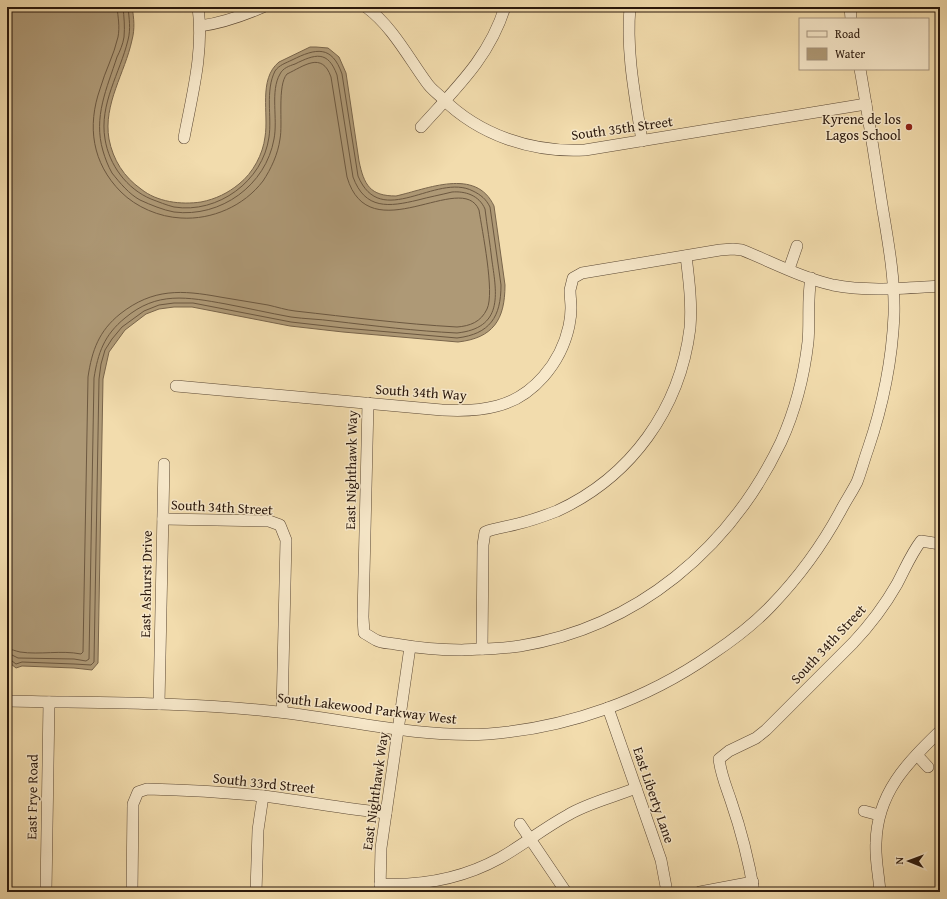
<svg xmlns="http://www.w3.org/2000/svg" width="947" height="899" viewBox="0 0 947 899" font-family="'Gentium Book Plus',serif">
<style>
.water{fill:#ae9976;stroke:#79654b}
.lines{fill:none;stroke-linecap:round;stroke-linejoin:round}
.shore{stroke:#6c5840;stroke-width:1}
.minor-casing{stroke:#5b4834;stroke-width:12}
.minor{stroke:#f7e8ca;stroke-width:11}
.poi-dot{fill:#8f2418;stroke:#f7e8ca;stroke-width:1.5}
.labels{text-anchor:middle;stroke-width:3;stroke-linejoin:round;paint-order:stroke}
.poi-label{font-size:14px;fill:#29170b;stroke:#f7e8ca;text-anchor:end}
.street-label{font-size:14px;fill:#29170b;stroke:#f7e8ca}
</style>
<rect width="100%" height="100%" fill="#f2dcad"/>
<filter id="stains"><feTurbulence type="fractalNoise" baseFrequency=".005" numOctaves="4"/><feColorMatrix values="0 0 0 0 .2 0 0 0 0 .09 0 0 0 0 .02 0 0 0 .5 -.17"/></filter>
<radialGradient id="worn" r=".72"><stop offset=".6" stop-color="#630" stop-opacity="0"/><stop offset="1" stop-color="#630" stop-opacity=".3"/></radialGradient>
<path class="water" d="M7 7H132C134 18 135 29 132 40 125 73 103 104 109 139 113 160 124 177 141 189 157 202 181 205 201 202 216 199 228 193 239 184 253 173 263 154 265 137 269 114 258 79 279 62L310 47H316L328 48 333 52 339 57 346 73 359 161C364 185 370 196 396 196 427 189 476 167 494 206L505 285C505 320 493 338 458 342L343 332 290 326 192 307H174L159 309 146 314 125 330 109 352 103 379 98 663 92 670 74 668 22 666 16 668 11 664H7Z"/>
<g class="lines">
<g class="shore">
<path d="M7 649C12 649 15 651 20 652 40 655 61 650 81 654L83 652 88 377C92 350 99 331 120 314 153 288 182 290 220 297 236 300 252 302 268 305 277 307 286 310 295 311 349 317 403 324 457 327 470 326 481 322 487 309 495 293 482 230 479 210 462 169 369 253 347 177L331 77C322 51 304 66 287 74 277 85 283 124 280 139 278 154 271 169 263 181 244 206 212 220 181 218 159 217 136 207 121 192 92 163 87 126 100 89 105 71 114 55 118 37 120 27 118 17 117 7"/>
<path d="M7 655H12L18 658 74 659 86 661 89 659 94 378C98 353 104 335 125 318 157 291 187 297 226 304 247 308 269 313 291 317 305 319 319 319 333 321 375 326 416 331 457 333 503 328 497 295 492 261 490 243 487 226 485 209 479 195 465 191 452 192 440 195 429 197 418 200 389 207 365 210 353 177L337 75C328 50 315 54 295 64 289 66 283 68 280 74 270 91 278 119 274 139 266 185 221 218 174 212 163 210 151 205 140 200 129 194 120 183 112 173 108 166 105 158 103 151 93 117 107 88 117 57 120 51 123 44 124 37 125 27 124 17 123 7"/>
<path d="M7 661H12L16 664 22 662 74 664 91 665 94 662 99 379 101 364 105 350 112 339 122 327 144 311 159 305 174 303H193L291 322 344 328 457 338C490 334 501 317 501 285L490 207C486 199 481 195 473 191 436 172 381 231 358 176L342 74C332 45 316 48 292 60 286 63 279 65 275 71 265 91 272 117 269 137 263 181 218 214 174 207 166 205 159 202 151 199 127 189 109 165 105 139 99 104 120 73 128 40 131 29 129 18 128 7"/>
</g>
<defs>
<g id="minor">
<path d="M366 7C392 26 408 57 427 83 431 89 437 93 442 98 479 135 532 153 585 150L866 104"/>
<path d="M630 7C626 52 635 96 642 141"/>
<polyline points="850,7 851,19"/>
<path d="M200 26C223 23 242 16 263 7"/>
<path d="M421 127C456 88 489 58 505 7"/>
<path d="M184 138C192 95 204 52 198 7"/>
<polyline points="789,269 797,246"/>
<path d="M176 386 442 410C460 411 479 411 497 406 533 397 561 363 569 326 570 321 571 314 571 308 571 302 570 296 570 290 571 286 572 282 573 278L582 273 720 250 733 249 742 250C772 262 802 278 833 285 868 292 905 288 940 286"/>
<path d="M368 403 363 617 364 633C368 635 372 638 376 640 381 643 389 643 395 644 418 648 439 650 462 650 481 649 501 649 520 646 637 627 730 549 781 442 795 411 804 376 808 342 810 321 807 299 811 278"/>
<polyline points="163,519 269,521 280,525 286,540 282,712"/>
<path d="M482 649 483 545 485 532C495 528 506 527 517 524 530 521 544 516 557 511 631 477 680 409 690 328 692 304 689 280 686 256"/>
<path d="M7 701C94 703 182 702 269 711 341 718 414 738 488 734 568 728 646 700 712 654 733 640 753 625 771 606 798 578 821 547 840 512 845 502 852 492 857 482 861 472 864 460 868 449 883 405 892 361 894 315 895 278 888 241 882 205 875 160 868 114 860 69"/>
<polyline points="159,704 164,464"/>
<polyline points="608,708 652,834 661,860 667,892"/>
<polyline points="917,755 928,767"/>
<polyline points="864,811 879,815"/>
<polyline points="520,824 566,892"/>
<path d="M380 884C423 886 462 879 500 858 523 845 544 828 568 815 588 803 614 797 636 788"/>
<polyline points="380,890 381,848 410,647"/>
<polyline points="46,892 49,702"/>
<path d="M132 892 133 804 138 792 147 789C186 790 224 792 263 796 304 801 345 809 386 813"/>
<polyline points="256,892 258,830 263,796"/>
<polyline points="700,892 753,882"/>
<path d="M754 892C749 862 741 830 731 801 726 786 721 775 719 759L729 751 756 738 766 730 853 643C870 625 885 605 897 584 905 569 911 554 921 541L940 544"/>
<path d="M880 892C879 876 875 859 876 843 877 793 907 763 940 731"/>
</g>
</defs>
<use href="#minor" class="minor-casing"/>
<use href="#minor" class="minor"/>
</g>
<circle class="poi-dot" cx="909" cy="127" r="4"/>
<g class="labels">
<g class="poi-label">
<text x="901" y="124">Kyrene de los<tspan x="901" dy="16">Lagos School</tspan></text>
</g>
<g class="street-label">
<text transform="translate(622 128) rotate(-8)" y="5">South 35th Street</text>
<text transform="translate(421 392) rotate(4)" y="5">South 34th Way</text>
<text transform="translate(351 470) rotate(-89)" y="5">East Nighthawk Way</text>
<text transform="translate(222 507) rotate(3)" y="5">South 34th Street</text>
<text transform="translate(146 584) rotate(-89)" y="5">East Ashurst Drive</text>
<text transform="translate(828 644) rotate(-47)" y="5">South 34th Street</text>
<text transform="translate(367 708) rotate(7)" y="5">South Lakewood Parkway West</text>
<text transform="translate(264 783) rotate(6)" y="5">South 33rd Street</text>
<text transform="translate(375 791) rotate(-82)" y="5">East Nighthawk Way</text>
<text transform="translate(654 795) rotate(71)" y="5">East Liberty Lane</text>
<text transform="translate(32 797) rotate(-89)" y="5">East Frye Road</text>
</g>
</g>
<rect width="947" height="899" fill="none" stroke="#f2dcad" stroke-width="24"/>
<rect x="8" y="8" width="931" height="883" fill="none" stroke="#29170b" stroke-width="2"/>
<rect x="12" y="12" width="923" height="875" fill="none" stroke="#29170b"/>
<rect x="799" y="18" width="130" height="52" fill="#f7e8ca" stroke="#a5947e"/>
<rect x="807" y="31" width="20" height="6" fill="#f7e8ca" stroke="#a5947e"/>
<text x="835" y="38" font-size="12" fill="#29170b">Road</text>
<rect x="807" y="48" width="20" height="12" fill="#ae9976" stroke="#a5947e"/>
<text x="835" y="58" font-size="12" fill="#29170b">Water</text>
<g transform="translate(909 861) rotate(271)" stroke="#f7e8ca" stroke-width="3" paint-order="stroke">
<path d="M0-3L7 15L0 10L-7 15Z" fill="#29170b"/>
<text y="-6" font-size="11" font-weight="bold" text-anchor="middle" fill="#29170b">N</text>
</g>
<rect width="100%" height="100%" filter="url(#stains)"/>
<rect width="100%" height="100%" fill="url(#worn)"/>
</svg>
